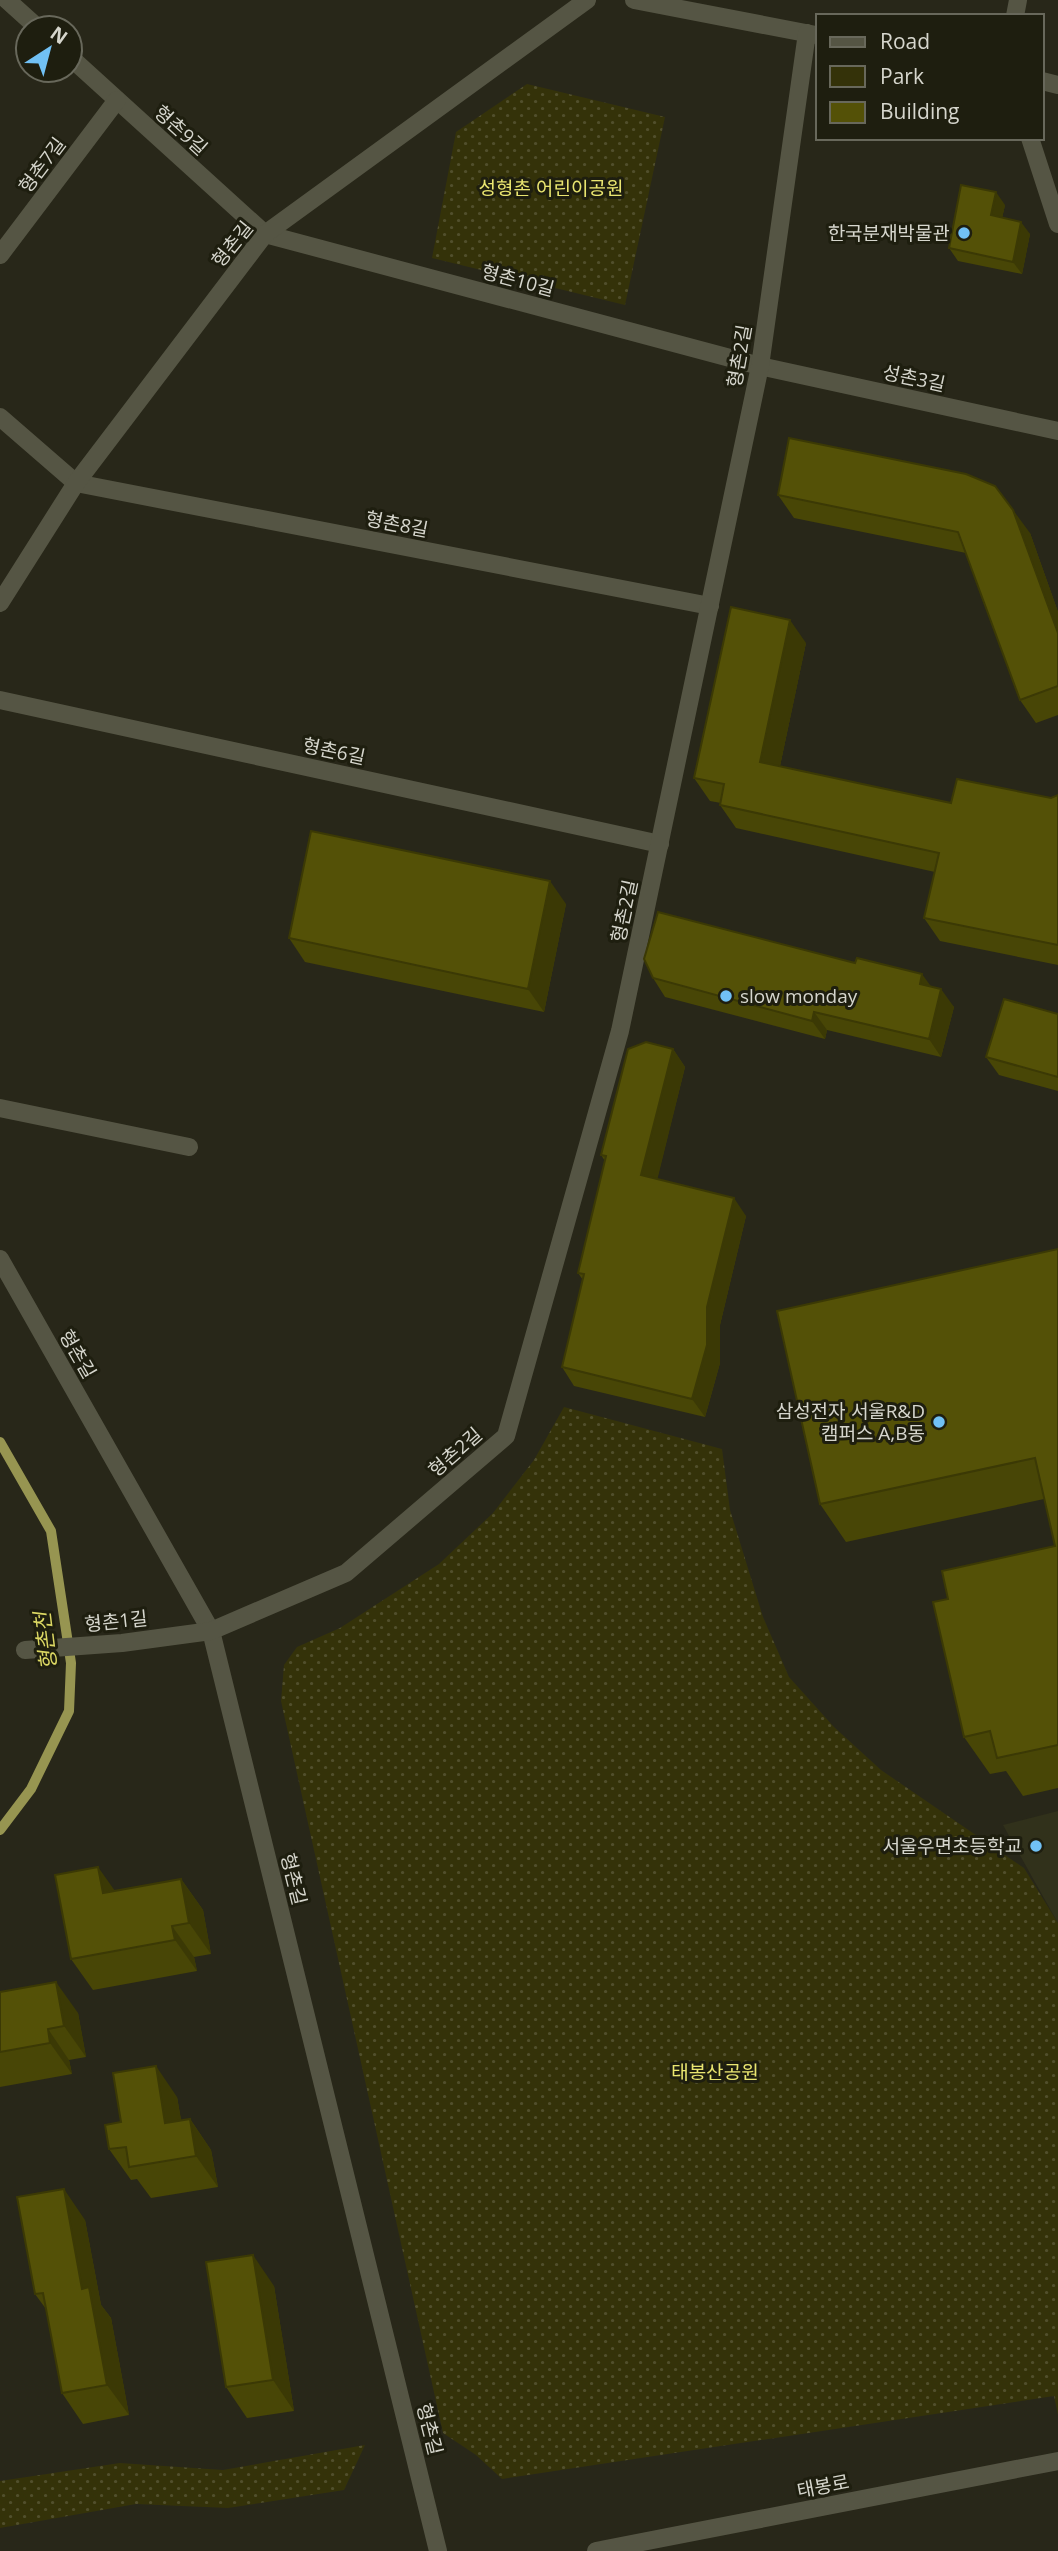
<svg xmlns="http://www.w3.org/2000/svg" width="1058" height="2551" viewBox="0 0 1058 2551" font-family="'Open Sans','Noto Sans KR',sans-serif">
<style>
.built{fill:#31311b}
.green{fill:url(#green-dots)}
.lines{fill:none;stroke-linecap:round;stroke-linejoin:round}
.stream{stroke:#979551;stroke-width:10}
.minor{stroke:#554;stroke-width:18}
.wall{fill:#484606}
.shaded-wall{fill:#3b3905}
.building{fill:#545107;stroke:#3b3905;stroke-width:2}
.poi-dot{fill:#71c1f5;stroke:#1e1e0f;stroke-width:2.5}
.labels{text-anchor:middle;stroke-width:6;stroke-linejoin:round;paint-order:stroke}
.street-label{font-size:19px;fill:#d6d6cd;stroke:#1e1e0f}
.park-label{font-size:19px;fill:#e9e570;stroke:#1e1e0f}
.poi-label{font-size:19px;fill:#d6d6cd;stroke:#1e1e0f;text-anchor:end}
.water-label{font-size:21px;font-style:italic;fill:#dcd863;stroke:#1e1e0f}
</style>
<defs>
<pattern id="green-dots" width="8" height="8" patternUnits="userSpaceOnUse" patternTransform="scale(1.75)"><rect width="8" height="8" fill="#343209"/><path d="M2 2h.1M6 6h.1" fill="none" stroke="#514f2c" stroke-width="1.8" stroke-linecap="round"/></pattern>
</defs>
<rect width="100%" height="100%" fill="#282719"/>
<polygon class="built" points="1058,1811 1058,1923 1003,1825"/>
<g class="green">
<polygon points="527,84 665,117 625,305 432,258 456,132"/>
<polygon points="564,1407 722,1449 730,1510 763,1617 789,1677 834,1727 881,1770 1024,1868 1058,1923 1058,2415 1054,2396 502,2479 476,2455 443,2433 281,1701 284,1665 297,1647 340,1628 439,1564 493,1513 534,1460"/>
<polygon points="365,2445 344,2490 228,2508 136,2504 0,2528 0,2481 120,2463 223,2470"/>
</g>
<g class="lines">
<polyline class="stream" points="0,1442 51,1531 71,1663 69,1711 31,1789 0,1830"/>
<g class="minor">
<polyline points="7,0 38,28"/>
<polyline points="634,0 816,35"/>
<polyline points="1015,16 1018,0"/>
<polyline points="70,57 265,234 760,366 1058,431"/>
<polyline points="1042,81 1058,85"/>
<polyline points="1030,138 1058,224"/>
<polyline points="0,255 117,100"/>
<polyline points="0,417 76,483 710,606"/>
<polyline points="0,603 76,483 265,234 587,0"/>
<polyline points="0,700 660,844"/>
<polyline points="0,1108 189,1147"/>
<polyline points="0,1259 211,1631 438,2551"/>
<polyline points="25,1650 122,1643 211,1631 346,1573 506,1436 620,1031 760,366 807,33"/>
<polyline points="596,2551 1058,2461"/>
</g>
</g>
<g class="wall">
<polygon points="1005,205 1002,218 1030,234 1022,274 958,261 949,248"/>
<polygon points="778,495 1030,533 1058,612 1058,715 1036,723 1020,700 966,553 794,518"/>
<polygon points="806,643 780,766 951,803 1051,798 1058,795 1058,965 940,941 924,918 935,872 736,828 720,805 721,803 710,801 694,778"/>
<polygon points="566,904 544,1012 305,962 289,938"/>
<polygon points="653,978 931,986 954,1007 941,1057 827,1030 825,1039 665,997"/>
<polygon points="1058,1014 1058,1091 999,1075 986,1057"/>
<polygon points="673,1049 685,1067 657,1179 746,1216 720,1325 720,1363 705,1417 574,1386 562,1367 583,1280 578,1273 605,1161 601,1155"/>
<polygon points="1058,1249 1058,1788 1023,1796 1006,1771 990,1774 964,1737 948,1599 1055,1546 1044,1499 846,1542 820,1504"/>
<polygon points="181,1879 203,1910 211,1954 194,1957 197,1971 93,1990 71,1959 115,1891"/>
<polygon points="0,1992 78,2013 86,2057 69,2060 72,2074 0,2087"/>
<polygon points="177,2097 181,2120 190,2119 211,2150 218,2187 151,2198 137,2179 131,2180 109,2149 121,2122"/>
<polygon points="85,2220 101,2305 111,2318 129,2415 83,2424 62,2393 46,2309 35,2294"/>
<polygon points="274,2286 294,2411 247,2418 226,2387"/>
</g>
<g class="shaded-wall">
<polygon points="996,192 1005,205 1000,228 991,215"/>
<polygon points="1021,222 1030,234 1022,274 1013,262"/>
<polygon points="1013,510 1030,533 1058,612 1058,633"/>
<polygon points="790,620 806,643 776,785 760,762"/>
<polygon points="550,881 566,904 544,1012 528,989"/>
<polygon points="922,974 935,992 920,984"/>
<polygon points="941,989 954,1007 941,1057 929,1039"/>
<polygon points="814,1012 827,1030 825,1039 812,1021"/>
<polygon points="673,1049 685,1067 654,1193 641,1175"/>
<polygon points="734,1198 746,1216 720,1325 720,1363 705,1417 692,1399 707,1307"/>
<polygon points="98,1867 120,1898 103,1893"/>
<polygon points="181,1879 203,1910 211,1954 189,1923"/>
<polygon points="172,1926 194,1957 197,1971 175,1940"/>
<polygon points="56,1982 78,2013 86,2057 64,2026"/>
<polygon points="48,2029 69,2060 72,2074 50,2043"/>
<polygon points="156,2066 177,2097 187,2154 165,2123"/>
<polygon points="190,2119 211,2150 218,2187 196,2156"/>
<polygon points="64,2189 85,2220 101,2305 111,2318 129,2415 107,2385 82,2289"/>
<polygon points="253,2255 274,2286 294,2411 273,2380"/>
</g>
<g class="building">
<polygon points="961,185 996,192 991,215 1021,222 1013,262 949,248"/>
<polygon points="789,438 966,474 995,486 1013,510 1058,633 1058,686 1020,700 958,532 778,495"/>
<polygon points="731,607 790,620 760,762 951,803 957,779 1051,798 1058,795 1058,945 924,918 939,853 720,805 724,784 694,778"/>
<polygon points="311,831 550,881 528,989 289,938"/>
<polygon points="658,912 855,963 857,958 922,974 920,984 941,989 929,1039 814,1012 812,1021 653,978 644,959"/>
<polygon points="1004,999 1058,1014 1058,1077 986,1057"/>
<polygon points="646,1042 673,1049 641,1175 734,1198 707,1307 707,1345 692,1399 562,1367 584,1274 578,1273 606,1156 601,1155 628,1049"/>
<polygon points="1058,1249 1058,1745 997,1758 990,1731 964,1737 933,1602 948,1599 942,1571 1055,1546 1035,1458 820,1504 777,1311"/>
<polygon points="98,1867 103,1893 181,1879 189,1923 172,1926 175,1940 71,1959 55,1875"/>
<polygon points="56,1982 64,2026 48,2029 50,2043 0,2052 0,1992"/>
<polygon points="156,2066 165,2123 190,2119 196,2156 129,2167 126,2147 109,2149 105,2125 121,2122 113,2073"/>
<polygon points="64,2189 82,2289 89,2287 107,2385 62,2393 43,2293 35,2294 17,2197"/>
<polygon points="253,2255 273,2380 226,2387 206,2262"/>
</g>
<g class="poi-dot">
<circle cx="964" cy="233" r="7"/>
<circle cx="726" cy="996" r="7"/>
<circle cx="939" cy="1422" r="7"/>
<circle cx="1036" cy="1846" r="7"/>
</g>
<g class="labels">
<g class="street-label">
<text transform="translate(181 130) rotate(42)" y="7">형촌9길</text>
<text transform="translate(42 165) rotate(-53)" y="7">형촌7길</text>
<text transform="translate(232 244) rotate(-51)" y="7">형촌길</text>
<text transform="translate(518 280) rotate(15)" y="7">형촌10길</text>
<text transform="translate(739 356) rotate(-80)" y="7">형촌2길</text>
<text transform="translate(914 378) rotate(12)" y="7">성촌3길</text>
<text transform="translate(397 524) rotate(11)" y="7">형촌8길</text>
<text transform="translate(334 751) rotate(12)" y="7">형촌6길</text>
<text transform="translate(624 911) rotate(-78)" y="7">형촌2길</text>
<text transform="translate(78 1354) rotate(60)" y="7">형촌길</text>
<text transform="translate(455 1452) rotate(-41)" y="7">형촌2길</text>
<text transform="translate(116 1621) rotate(-6)" y="7">형촌1길</text>
<text transform="translate(294 1879) rotate(76)" y="7">형촌길</text>
<text transform="translate(430 2429) rotate(76)" y="7">형촌길</text>
<text transform="translate(823 2486) rotate(-11)" y="7">태봉로</text>
</g>
<g class="park-label">
<text x="551" y="195">성형촌 어린이공원</text>
<text x="715" y="2079">태봉산공원</text>
</g>
<g class="poi-label">
<text x="950" y="240">한국분재박물관</text>
<text x="740" y="1003" text-anchor="start">slow monday</text>
<text x="925" y="1418">삼성전자 서울R&amp;D<tspan x="925" dy="22">캠퍼스 A,B동</tspan></text>
<text x="1022" y="1853">서울우면초등학교</text>
</g>
<g class="water-label">
<text transform="translate(46 1641) rotate(-97)" y="7">형촌천</text>
</g>
</g>
<rect x="816" y="14" width="228" height="126" fill="#1e1e0f" stroke="#68685b" stroke-width="2"/>
<rect x="830" y="37" width="35" height="10" fill="#555544" stroke="#68685b" stroke-width="2"/>
<text x="880" y="49" font-size="21" fill="#d6d6cd">Road</text>
<rect x="830" y="66" width="35" height="21" fill="#343209" stroke="#68685b" stroke-width="2"/>
<text x="880" y="84" font-size="21" fill="#d6d6cd">Park</text>
<rect x="830" y="102" width="35" height="21" fill="#545107" stroke="#68685b" stroke-width="2"/>
<text x="880" y="119" font-size="21" fill="#d6d6cd">Building</text>
<g transform="translate(49 49) rotate(36)"><circle r="33" fill="#1e1e0f" stroke="#68685b" stroke-width="2"/>
<path d="M0-5L12 26L0 18L-12 26Z" fill="#71c1f5"/>
<text y="-10" font-size="19" font-weight="bold" text-anchor="middle" fill="#d6d6cd">N</text>
</g>
</svg>
